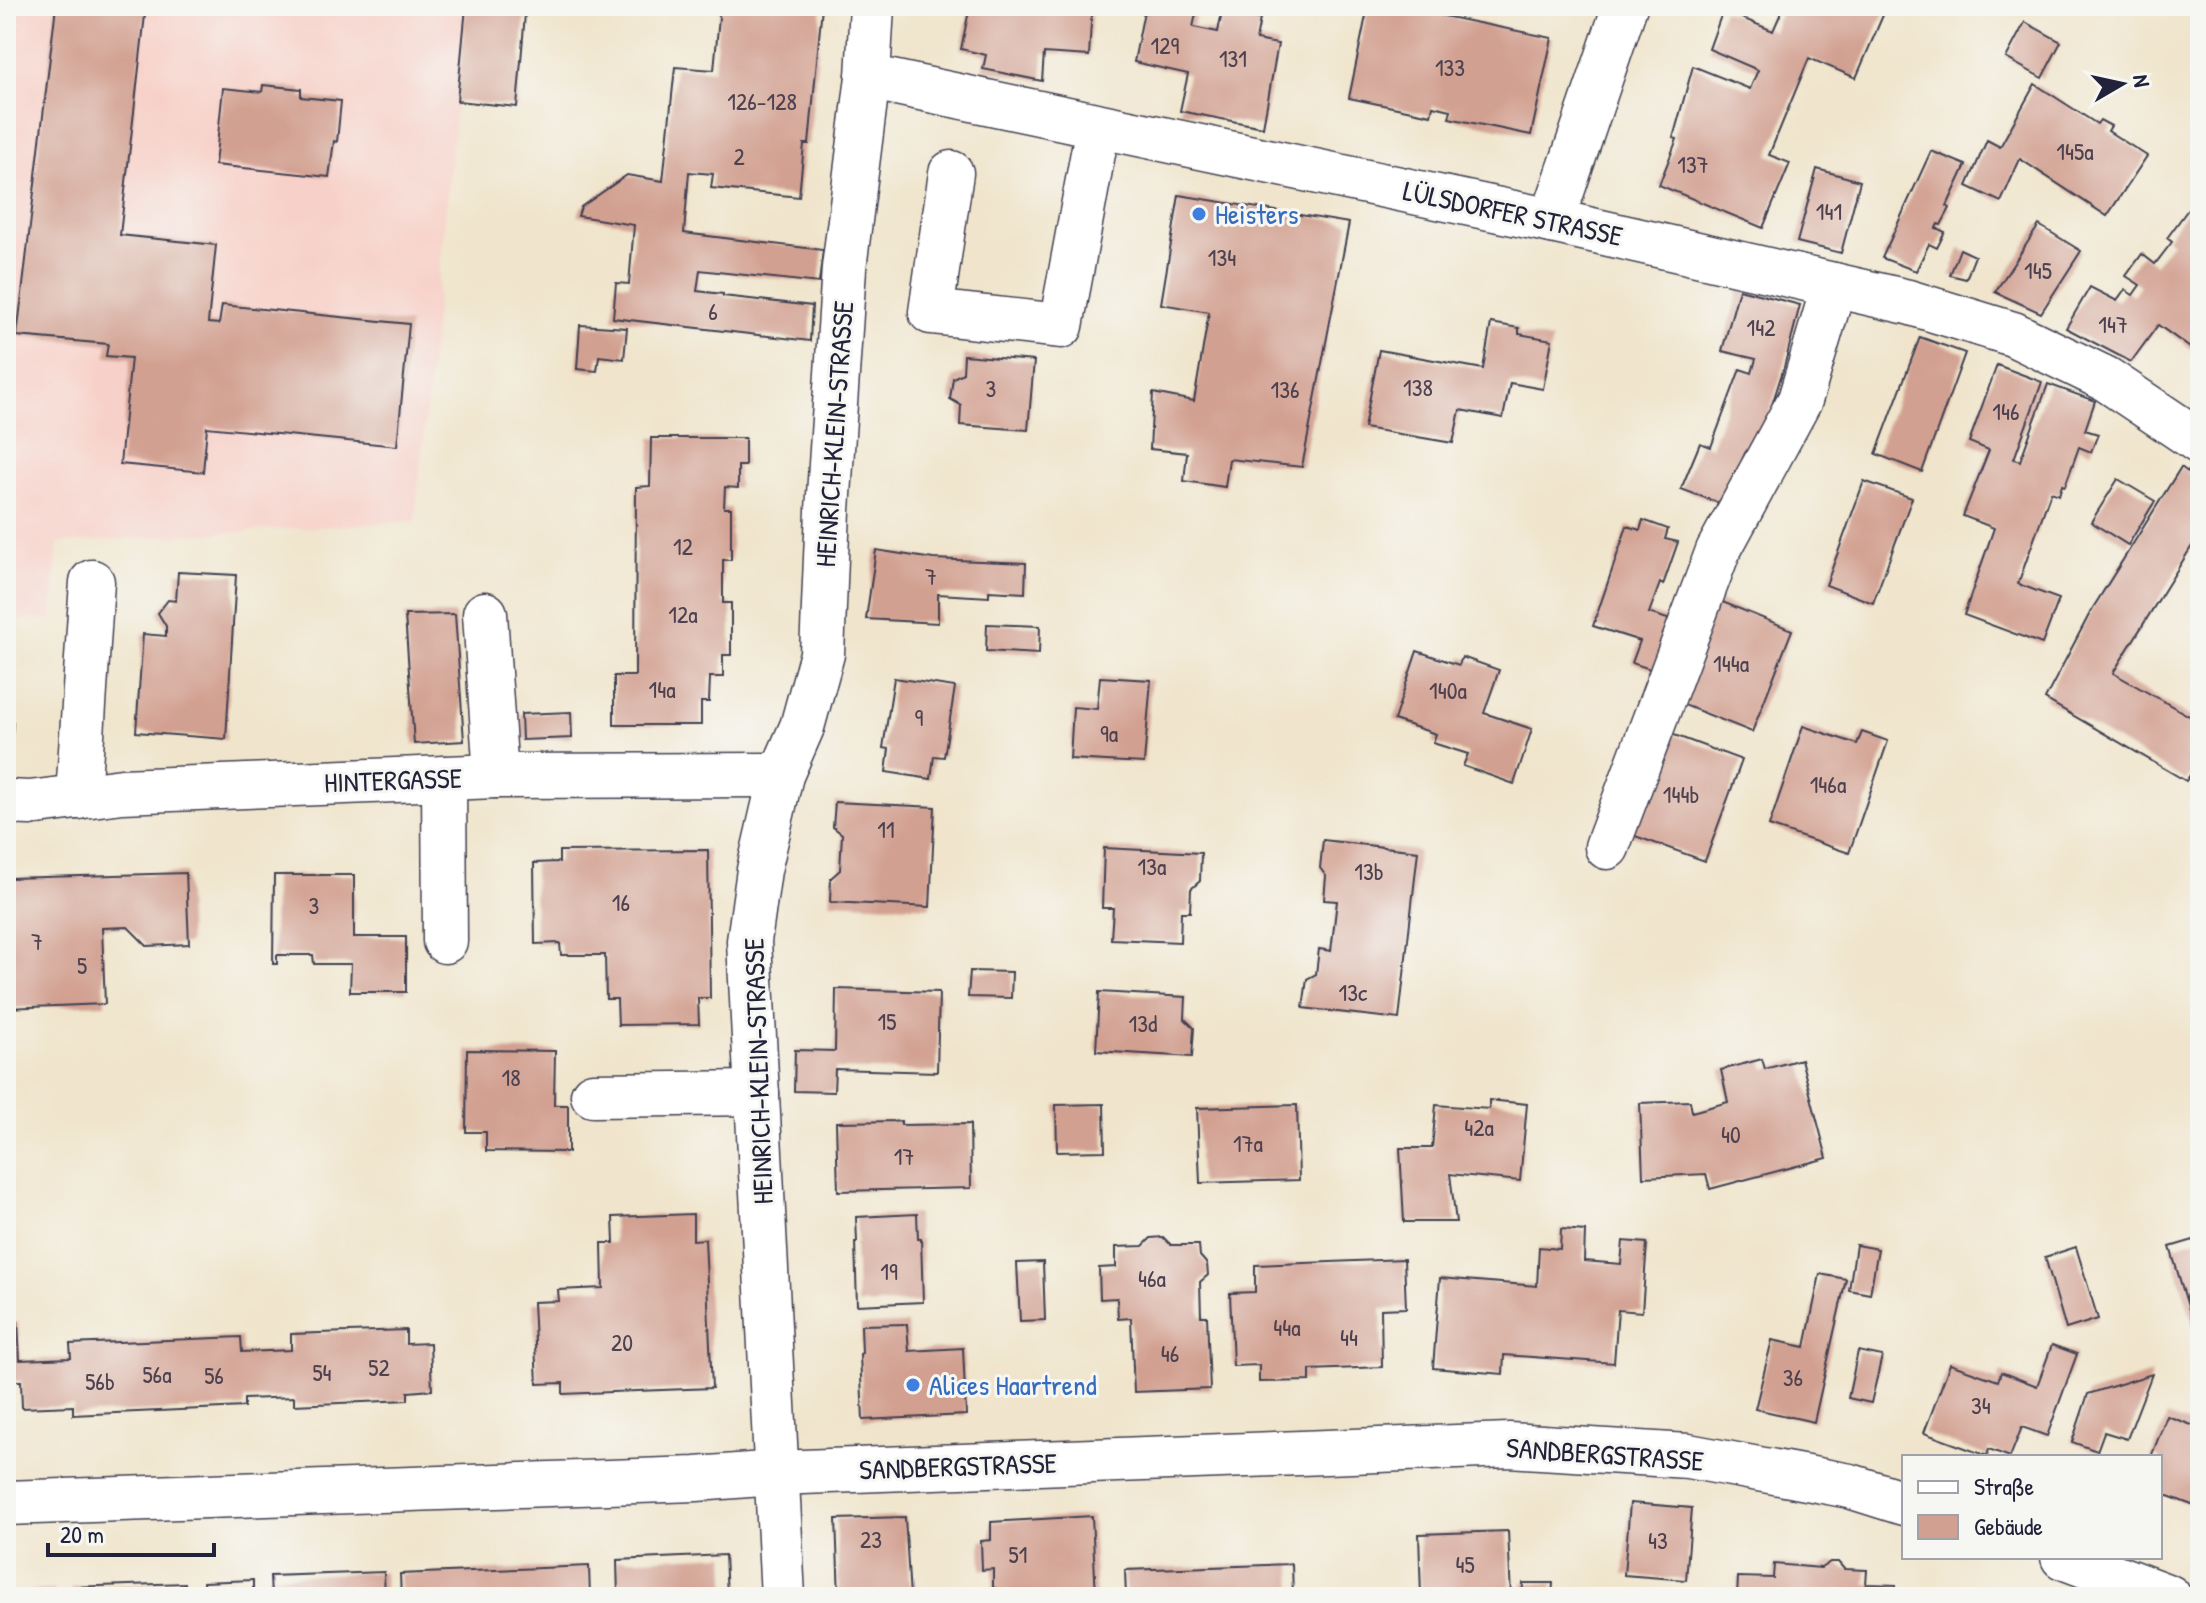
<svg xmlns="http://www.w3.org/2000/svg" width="2206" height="1603" viewBox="0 0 2206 1603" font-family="'Patrick Hand',sans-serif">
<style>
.built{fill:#f7d1c9}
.building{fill:#d2a091}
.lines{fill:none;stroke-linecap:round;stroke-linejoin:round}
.minor-casing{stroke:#413f51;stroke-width:47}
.minor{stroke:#fff;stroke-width:44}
.shop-dot{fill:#3f7fe0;stroke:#f6f6f2;stroke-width:3}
.labels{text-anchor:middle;stroke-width:6;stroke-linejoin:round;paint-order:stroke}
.number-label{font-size:24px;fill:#4e4250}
.street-label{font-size:28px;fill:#22223b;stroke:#f6f6f2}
.shop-label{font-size:28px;fill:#366cbe;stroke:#f6f6f2;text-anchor:start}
</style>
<rect width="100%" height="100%" fill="#f6f6f2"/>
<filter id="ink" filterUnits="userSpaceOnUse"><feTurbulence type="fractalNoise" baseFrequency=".0125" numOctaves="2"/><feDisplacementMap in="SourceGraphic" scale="16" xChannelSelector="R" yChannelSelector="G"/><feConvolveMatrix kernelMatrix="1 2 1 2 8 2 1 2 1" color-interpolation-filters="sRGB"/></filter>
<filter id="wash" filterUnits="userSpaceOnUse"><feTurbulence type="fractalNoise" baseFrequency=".006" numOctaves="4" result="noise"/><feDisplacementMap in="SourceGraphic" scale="32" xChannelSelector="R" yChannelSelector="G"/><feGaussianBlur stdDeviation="1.8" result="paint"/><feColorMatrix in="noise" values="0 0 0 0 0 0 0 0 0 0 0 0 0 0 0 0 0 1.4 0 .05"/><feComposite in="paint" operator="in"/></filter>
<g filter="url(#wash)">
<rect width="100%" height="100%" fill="#f0e5cc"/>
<polygon class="built" points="6,6 466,6 415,521 58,543 51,619 6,619"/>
<g id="blocks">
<g class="building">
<polygon points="56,6 146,6 120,235 216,245 208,323 219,324 222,305 409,324 397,446 207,427 203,472 120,464 131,358 106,356 108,344 17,336"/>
<polygon points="720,6 822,6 809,144 804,144 799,197 711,188 713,174 689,172 684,233 823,250 819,283 700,270 697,291 723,294 723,296 812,306 810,341 613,318 616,283 629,284 634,225 578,216 581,207 627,175 663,181 675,67 714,70"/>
<polygon points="970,6 1021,6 1046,11 1047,6 1092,6 1089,56 1044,53 1042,81 983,69 986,55 961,49"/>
<polygon points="1145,6 1198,6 1193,27 1218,32 1222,12 1260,19 1256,40 1278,44 1263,127 1180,111 1188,74 1134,62"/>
<polygon points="1368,6 1395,6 1552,38 1531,135 1449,118 1451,110 1433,106 1431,115 1349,98"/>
<polygon points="1784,6 1887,6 1856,78 1809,58 1769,155 1790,163 1763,228 1659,185 1677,139 1673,138 1693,66 1750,89 1758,70 1709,49 1723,10 1773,31"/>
<polygon points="466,7 525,14 517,107 457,101"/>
<polygon points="2025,22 2061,42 2042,78 2006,58"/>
<polygon points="2035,84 2097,124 2100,120 2111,126 2108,131 2147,156 2107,216 2020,159 2001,202 1967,186 1987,140 2000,147"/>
<polygon points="263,85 301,89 301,97 341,101 337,142 334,141 329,177 215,165 223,88 262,92"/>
<polygon points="1931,151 1966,165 1947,206 1950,208 1941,225 1938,224 1936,228 1945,232 1937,248 1929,244 1916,271 1882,258"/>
<polygon points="1817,169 1860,181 1841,253 1797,242"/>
<polygon points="2200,193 2200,355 2158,325 2131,362 2066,328 2090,287 2117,301 2125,290 2133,295 2140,285 2126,276 2142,254 2155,264 2172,242 2167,238"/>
<polygon points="1179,195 1349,223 1302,467 1229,459 1225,487 1184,481 1187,453 1150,449 1153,393 1194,401 1209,312 1161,304"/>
<polygon points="2039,225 2081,251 2041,313 1995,292"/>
<polygon points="1960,249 1975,256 1966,279 1950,275"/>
<polygon points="1739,289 1800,305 1784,367 1762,436 1745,453 1724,505 1681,489 1700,443 1711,447 1740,369 1752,373 1756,359 1722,351"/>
<polygon points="1491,323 1519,328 1519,334 1552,340 1543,389 1510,383 1503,418 1460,410 1453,443 1364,428 1379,350 1483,369"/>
<polygon points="580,325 627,328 624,359 599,356 597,371 577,369"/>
<polygon points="1920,337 1965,353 1922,472 1876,454"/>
<polygon points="964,355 1034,361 1028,430 960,425 961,405 950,399 953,378 963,373"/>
<polygon points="1997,365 2042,382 2014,459 2020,461 2048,384 2095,401 2085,430 2098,434 2091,452 2079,447 2065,486 2062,485 2059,495 2051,492 2018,584 2059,599 2042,644 1964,615 1994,528 1963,516 1989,450 1969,442"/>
<polygon points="651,438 745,438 745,466 738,466 738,488 725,487 724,508 731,508 731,560 723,560 723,603 731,603 731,655 723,655 723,677 710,677 709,702 701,702 701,725 614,725 614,676 635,676 636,487 650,486"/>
<polygon points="2181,467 2200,481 2200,533 2113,673 2200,722 2200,781 2190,775 2186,781 2045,699 2091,611"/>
<polygon points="2118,479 2155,501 2128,545 2091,522"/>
<polygon points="1864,481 1912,498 1873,603 1826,585"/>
<polygon points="1643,520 1668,529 1665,539 1678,542 1663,585 1660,583 1649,613 1677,622 1656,671 1632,663 1640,641 1593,626 1627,526 1640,530"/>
<polygon points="876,550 933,559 1026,563 1025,593 989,591 989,597 938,594 938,623 866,619"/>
<polygon points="178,572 236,575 226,739 136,732 143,634 166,636 166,626 158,613 168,600 176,601"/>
<polygon points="1710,597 1792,630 1752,732 1669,699"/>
<polygon points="455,614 464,741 414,744 405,615"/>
<polygon points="987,624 1040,626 1039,654 986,651"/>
<polygon points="1417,651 1459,665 1462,657 1499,670 1484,713 1532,729 1514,784 1463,766 1468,754 1433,743 1436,734 1394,720"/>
<polygon points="1100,677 1151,680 1144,763 1070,759 1073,707 1097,709"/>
<polygon points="894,678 955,687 944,757 934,756 931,779 886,772 889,749 883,748"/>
<polygon points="571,712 572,738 522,740 521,714"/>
<polygon points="6,722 13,723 9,774 6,774"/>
<polygon points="1803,726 1857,744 1862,732 1888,741 1849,853 1769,826"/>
<polygon points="1658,729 1742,760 1705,861 1621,831"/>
<polygon points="835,802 935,807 930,907 830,902 831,878 840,870 842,834 833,827"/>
<polygon points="1323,840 1418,851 1399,1019 1303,1008 1307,979 1316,974 1319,949 1331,951 1337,901 1324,900 1326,876 1320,868"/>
<polygon points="1104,848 1201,853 1200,881 1191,889 1190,912 1181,912 1180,942 1111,939 1113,908 1102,908"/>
<polygon points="708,850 710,998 698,998 699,1024 618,1025 617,999 606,999 605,955 561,955 560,943 535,944 534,863 559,862 559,851"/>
<polygon points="186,873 189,944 147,946 128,927 102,928 105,1004 6,1008 6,887 10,887 10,878"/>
<polygon points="274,875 354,875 354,937 406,937 406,992 350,992 351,964 314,964 313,955 277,955 277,964 273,964"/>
<polygon points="970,971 1012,972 1011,998 968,997"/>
<polygon points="836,989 939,992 937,1072 835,1069 834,1092 794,1091 795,1050 835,1051"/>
<polygon points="1099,992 1186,997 1185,1019 1194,1028 1192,1057 1096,1051"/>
<polygon points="467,1050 555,1051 554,1105 568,1105 568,1152 486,1151 486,1132 466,1132"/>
<polygon points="1762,1059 1765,1069 1801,1059 1827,1158 1710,1189 1706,1174 1643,1177 1640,1103 1690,1101 1692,1112 1728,1102 1721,1070"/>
<polygon points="1489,1100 1527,1104 1520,1181 1450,1174 1456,1222 1404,1222 1400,1148 1432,1148 1436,1105 1489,1109"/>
<polygon points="1104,1104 1105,1151 1057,1152 1056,1105"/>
<polygon points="1297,1105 1299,1180 1200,1183 1197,1108"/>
<polygon points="901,1121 901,1125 970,1124 971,1188 838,1191 836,1122"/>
<polygon points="693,1214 693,1240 705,1239 712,1388 563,1394 563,1383 537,1384 533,1302 559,1301 558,1290 603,1288 602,1243 614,1243 613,1217"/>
<polygon points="917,1214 918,1239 921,1239 923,1302 857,1305 855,1242 857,1242 856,1217"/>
<polygon points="1561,1229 1585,1231 1584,1261 1621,1264 1623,1241 1647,1243 1642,1312 1618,1310 1614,1363 1504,1355 1503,1374 1433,1368 1440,1278 1537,1286 1539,1247 1560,1249"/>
<polygon points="1163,1237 1171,1245 1199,1245 1200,1256 1207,1264 1208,1275 1200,1282 1201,1316 1207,1316 1210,1389 1134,1392 1131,1318 1118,1319 1117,1298 1100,1299 1099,1268 1116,1267 1116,1247 1143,1246 1151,1238"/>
<polygon points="2200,1238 2200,1325 2194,1326 2170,1247"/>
<polygon points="1856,1245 1878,1249 1870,1294 1849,1290"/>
<polygon points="2076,1247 2098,1319 2066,1329 2045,1257"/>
<polygon points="1404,1259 1406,1308 1381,1309 1382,1367 1310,1370 1310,1381 1259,1382 1259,1365 1233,1366 1230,1293 1255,1292 1255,1265"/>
<polygon points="1043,1262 1045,1320 1020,1321 1017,1263"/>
<polygon points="1820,1274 1846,1279 1814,1422 1755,1409 1772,1340 1805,1347"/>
<polygon points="6,1322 18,1322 20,1360 71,1358 70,1344 241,1337 242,1352 291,1350 291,1334 406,1330 406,1344 430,1343 432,1390 408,1392 408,1400 294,1405 294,1397 244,1399 244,1407 73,1415 73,1406 22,1408 21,1381 6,1381"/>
<polygon points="907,1324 909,1351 963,1348 966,1415 863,1420 860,1354 862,1353 861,1325"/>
<polygon points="2052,1345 2077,1354 2047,1436 2022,1427 2010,1457 1989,1449 1987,1456 1924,1433 1950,1364 1998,1381 2001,1372 2037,1386"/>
<polygon points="1858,1351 1882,1356 1871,1403 1848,1398"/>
<polygon points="2152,1374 2127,1439 2104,1432 2097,1451 2072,1442 2088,1394"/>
<polygon points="2167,1416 2200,1428 2200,1508 2160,1493 2160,1457 2151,1457"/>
<polygon points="1630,1503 1692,1508 1686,1580 1624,1575"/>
<polygon points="1092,1516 1096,1597 995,1597 995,1588 993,1589 993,1569 982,1570 981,1541 991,1540 991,1522"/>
<polygon points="905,1517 910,1597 839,1597 836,1519"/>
<polygon points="1508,1531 1511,1597 1421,1597 1419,1534"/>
<polygon points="725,1555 727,1597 618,1597 617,1560"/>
<polygon points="1830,1562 1838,1562 1844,1569 1867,1570 1866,1584 1896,1585 1896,1590 1910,1591 1923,1597 1737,1597 1738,1577 1773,1578 1774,1564 1821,1568"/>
<polygon points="1292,1564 1293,1597 1126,1597 1125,1570"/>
<polygon points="589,1566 590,1597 401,1597 400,1574"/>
<polygon points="384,1572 385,1597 271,1597 270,1576"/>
<polygon points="253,1580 253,1597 204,1597 203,1582"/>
<polygon points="185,1583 186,1597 73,1597 72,1587"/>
<polygon points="1523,1583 1553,1583 1552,1597 1522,1597"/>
<polygon points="54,1590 54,1597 29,1597 29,1591"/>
</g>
</g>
</g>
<g filter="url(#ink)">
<use href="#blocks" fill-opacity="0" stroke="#413f51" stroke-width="2"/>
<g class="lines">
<defs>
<g id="minor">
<polyline points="868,77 1552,221 1908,302 2013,334 2106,379 2200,442"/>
<polyline points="951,173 931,312 1061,326 1098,126"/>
<polyline points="1552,221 1625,6"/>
<polyline points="485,614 496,776"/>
<polyline points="444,778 445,941"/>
<polyline points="78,797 92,582"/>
<polyline points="6,802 30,803 122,791 496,776 781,775"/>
<polyline points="1607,847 1718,551 1800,400 1834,285"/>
<polyline points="593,1095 757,1093"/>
<polyline points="6,1503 696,1479 776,1473 1509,1445 1688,1456 1850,1486 1904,1503"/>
<polyline points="2063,1557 2169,1597"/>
<polyline points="783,1597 749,941 759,870 781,775 802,727 822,654 828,510 844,268 868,77 872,6"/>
</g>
</defs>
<use href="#minor" class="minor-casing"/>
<use href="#minor" class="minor"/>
</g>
</g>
<g class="shop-dot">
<circle cx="1199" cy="214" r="8"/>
<circle cx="913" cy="1385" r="8"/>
</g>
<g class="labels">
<g class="number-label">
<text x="1165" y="54">129</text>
<text x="1233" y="67">131</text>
<text x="1450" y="76">133</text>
<text x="762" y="110">126-128</text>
<text x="2075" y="160">145a</text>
<text x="739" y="165">2</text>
<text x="1693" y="173">137</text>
<text x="1829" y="220">141</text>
<text x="1222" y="266">134</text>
<text x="2038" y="279">145</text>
<text x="713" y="320">6</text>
<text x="2113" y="333">147</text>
<text x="1761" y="336">142</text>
<text x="1418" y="396">138</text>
<text x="991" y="397">3</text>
<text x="1285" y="398">136</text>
<text x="2006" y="420">146</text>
<text x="683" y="555">12</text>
<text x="931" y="585">7</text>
<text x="683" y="623">12a</text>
<text x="1731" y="672">144a</text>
<text x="662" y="698">14a</text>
<text x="1448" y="699">140a</text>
<text x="919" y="726">9</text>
<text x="1109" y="742">9a</text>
<text x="1828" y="793">146a</text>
<text x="1681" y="803">144b</text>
<text x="886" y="838">11</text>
<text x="1152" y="875">13a</text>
<text x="1369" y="880">13b</text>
<text x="621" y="911">16</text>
<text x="314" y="914">3</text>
<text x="37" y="950">7</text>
<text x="82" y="974">5</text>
<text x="1353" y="1001">13c</text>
<text x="887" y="1030">15</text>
<text x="1143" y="1032">13d</text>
<text x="511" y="1086">18</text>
<text x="1479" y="1136">42a</text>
<text x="1731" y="1143">40</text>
<text x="1248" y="1152">17a</text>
<text x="904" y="1165">17</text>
<text x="889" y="1280">19</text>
<text x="1152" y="1287">46a</text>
<text x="1287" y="1336">44a</text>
<text x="1349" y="1346">44</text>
<text x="622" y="1351">20</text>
<text x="1170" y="1362">46</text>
<text x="379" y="1376">52</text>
<text x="322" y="1381">54</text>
<text x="157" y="1383">56a</text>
<text x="214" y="1384">56</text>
<text x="1793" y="1386">36</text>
<text x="100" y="1390">56b</text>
<text x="1981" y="1414">34</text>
<text x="871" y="1548">23</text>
<text x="1658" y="1549">43</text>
<text x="1018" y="1563">51</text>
<text x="1465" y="1573">45</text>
</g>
<g class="street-label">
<text transform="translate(1513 213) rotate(12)" y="10">LÜLSDORFER STRASSE</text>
<text transform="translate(834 434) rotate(-86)" y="10">HEINRICH-KLEIN-STRASSE</text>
<text transform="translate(393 780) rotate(-2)" y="10">HINTERGASSE</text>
<text transform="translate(758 1071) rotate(-92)" y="10">HEINRICH-KLEIN-STRASSE</text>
<text transform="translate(1605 1454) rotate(4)" y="10">SANDBERGSTRASSE</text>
<text transform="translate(958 1466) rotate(-2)" y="10">SANDBERGSTRASSE</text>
</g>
<g class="shop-label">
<text x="1215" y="224">Heisters</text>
<text x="929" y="1395">Alices Haartrend</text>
</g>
</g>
<rect width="2206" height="1603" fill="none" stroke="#f6f6f2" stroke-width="32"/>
<rect x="1902" y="1455" width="260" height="104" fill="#f6f6f2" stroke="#a1a1a9" stroke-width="2"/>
<rect x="1918" y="1481" width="40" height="12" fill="#ffffff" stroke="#a1a1a9" stroke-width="2"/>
<text x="1974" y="1495" font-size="24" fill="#22223b">Straße</text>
<rect x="1918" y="1515" width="40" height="24" fill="#d2a091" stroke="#a1a1a9" stroke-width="2"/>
<text x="1974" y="1535" font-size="24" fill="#22223b">Gebäude</text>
<g transform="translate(2122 84) rotate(81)" stroke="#f6f6f2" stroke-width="6" paint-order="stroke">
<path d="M0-6L14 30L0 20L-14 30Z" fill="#22223b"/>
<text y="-12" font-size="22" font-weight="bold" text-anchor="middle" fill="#22223b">N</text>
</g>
<path d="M48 1543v12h166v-12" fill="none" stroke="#22223b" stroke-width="4"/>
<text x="60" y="1543" font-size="24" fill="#22223b" stroke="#f6f6f2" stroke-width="6" paint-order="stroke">20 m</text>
</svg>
